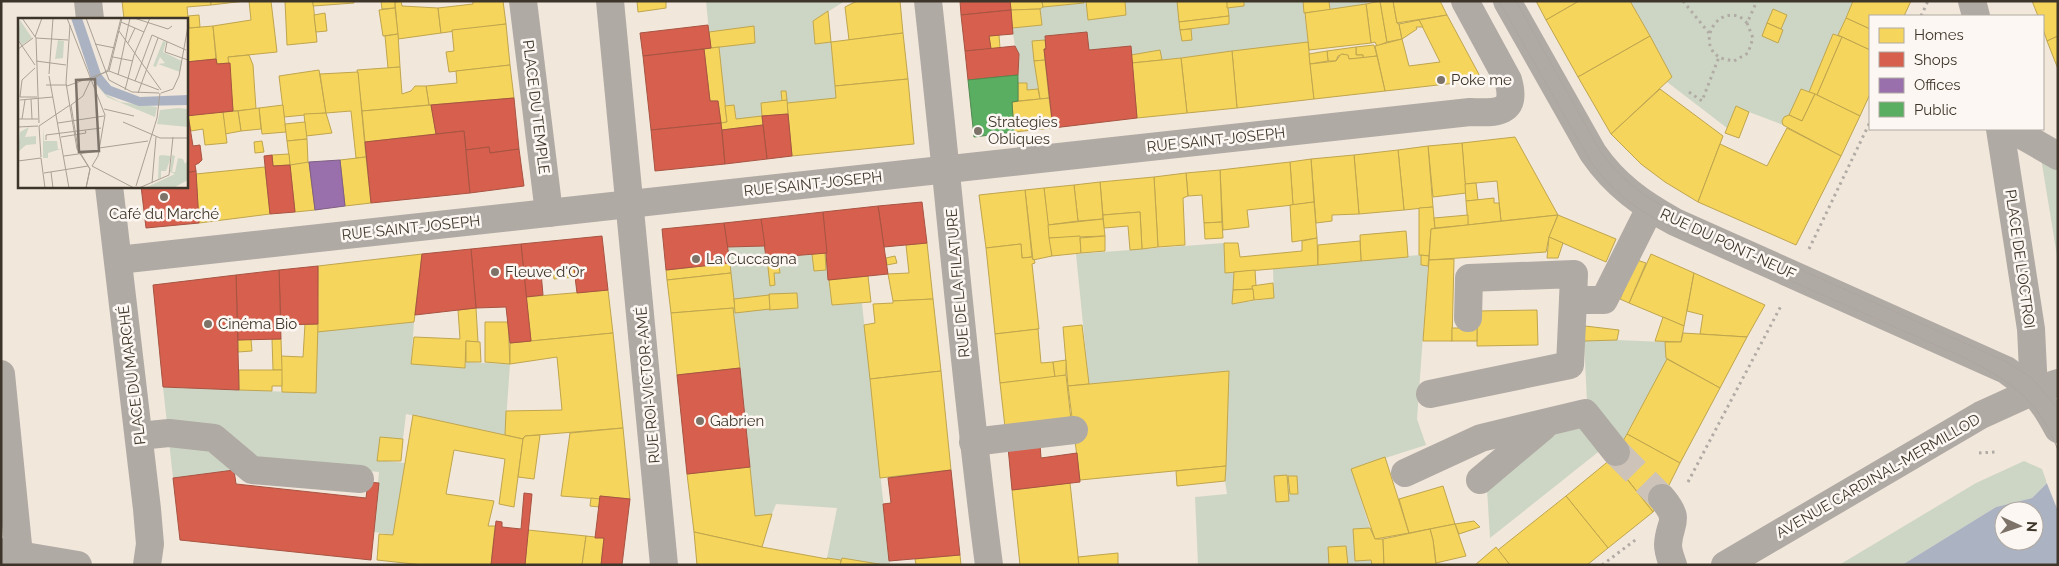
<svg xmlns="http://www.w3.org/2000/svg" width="2059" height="566" viewBox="0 0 2059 566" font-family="Raleway,sans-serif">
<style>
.green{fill:#cdd6c4}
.water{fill:#abb3c2;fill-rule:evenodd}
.pier{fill:#f2e7db}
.homes{fill:#f6d55c;stroke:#bfa54d}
.shops{fill:#d6604d;stroke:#a85342}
.offices{fill:#9970ab;stroke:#7e5e84}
.public{fill:#5aae61;stroke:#528a50}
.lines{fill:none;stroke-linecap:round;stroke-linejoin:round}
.minor-tunnel{stroke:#cec3b8;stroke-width:28;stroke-dasharray:28 14;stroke-linecap:butt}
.path{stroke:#b1aba5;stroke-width:3;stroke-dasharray:2.5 4;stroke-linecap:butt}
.minor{stroke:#b0aaa5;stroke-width:28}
.tram{stroke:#ada6a0;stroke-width:1}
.poi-dot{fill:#7d7368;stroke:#fcf7f2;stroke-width:2}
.labels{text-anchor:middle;stroke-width:5;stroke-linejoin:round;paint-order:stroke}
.poi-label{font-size:15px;fill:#3e352a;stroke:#fcf7f2;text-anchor:start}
.street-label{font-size:15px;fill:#3e352a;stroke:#fcf7f2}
.inset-road{fill:none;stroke:#aaa094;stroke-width:1}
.view{fill:#7d7368;fill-opacity:0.15;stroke:#7d7368;stroke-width:2.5}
.inset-edge{fill:none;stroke:#3e352a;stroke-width:2.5}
</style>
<rect width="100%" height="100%" fill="#f2e7db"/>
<g class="green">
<polygon points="706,1 845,1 813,21 815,44 831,42 836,98 787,103 787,101 762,116 736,119 734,105 725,106 719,47 755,43 754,27 709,32"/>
<polygon points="1125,1 1177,1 1182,41 1192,40 1191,29 1229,24 1227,8 1244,6 1244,1 1303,1 1308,42 1162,60 1160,50 1131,55 1130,46 1089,50 1086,32 1045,36 1045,40 1032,42 1038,89 1027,90 1027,83 1018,83 1019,54 1015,46 1012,28 1042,25 1040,9 1043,7 1087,3 1088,20 1126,15"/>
<polygon points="1329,1 1367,1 1366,4 1330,10"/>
<polygon points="1630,1 1853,1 1838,35 1833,34 1809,92 1801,89 1789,115 1784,117 1782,121 1783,125 1736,107 1727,128 1667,82 1672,77"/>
<polygon points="2041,158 2058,164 2058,262"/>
<polygon points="1224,243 1225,272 1234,272 1232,304 1274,298 1273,269 1419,255 1421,255 1421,265 1428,266 1417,419 1426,445 1351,469 1370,528 1353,529 1355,561 1371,560 1372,565 1198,565 1195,497 1227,494 1225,481 1229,371 1089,384 1076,254"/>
<polygon points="765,246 767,258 827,253 828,280 829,280 832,305 862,303 890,565 827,558 837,508 776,504 772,514 755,516 727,247"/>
<polygon points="414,322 411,364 465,368 466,362 510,364 505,435 406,414 403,439 380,437 378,460 405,463 393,535 374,532 379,472 266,460 234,470 173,478 163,387 315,393 317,332"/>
<polygon points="1617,340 1665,342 1666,358 1667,359 1620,446 1587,402 1584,341"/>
<polygon points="1563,425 1586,428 1602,449 1490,538 1487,489"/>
<polygon points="2024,461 2042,469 2047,483 2032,498 1996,507 1902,565 1839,565 1976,483"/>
</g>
<path class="water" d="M2058 478V565H1902L1996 507 2032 498 2047 483ZM2004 511H2034V541H2004Z"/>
<polygon class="pier" points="2058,475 2058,511 2046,481"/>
<g class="homes">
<polygon points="122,1 211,1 211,5 187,7 189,28 213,26 216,59 186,62 186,19 124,19"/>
<polygon points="211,1 245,1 211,5"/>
<polygon points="249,1 271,1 277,52 228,57 230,63 217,64 213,26 251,20"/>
<polygon points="285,1 313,1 317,42 287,45"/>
<polygon points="313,1 354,1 354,3 313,6"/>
<polygon points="381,1 395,1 395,8 382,9"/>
<polygon points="401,1 402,6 438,8 441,33 398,39 395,2"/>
<polygon points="473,1 503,1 506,24 441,33 438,8 473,4"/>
<polygon points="637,1 666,1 666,8 638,12"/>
<polygon points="857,1 900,1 903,33 849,40 845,7"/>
<polygon points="1010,1 1042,1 1043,7 1040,9 1011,10"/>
<polygon points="1042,1 1084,1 1084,3 1043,7"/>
<polygon points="1086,1 1125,1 1126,15 1088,20"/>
<polygon points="1177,1 1227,1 1229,16 1179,22"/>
<polygon points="1227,1 1244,1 1244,6 1227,8"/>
<polygon points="1303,1 1329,1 1330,10 1304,13"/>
<polygon points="1380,1 1387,42 1377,46 1375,42 1371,43 1366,4"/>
<polygon points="1380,1 1393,1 1397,23 1399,24 1402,39 1387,42"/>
<polygon points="1393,1 1440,1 1447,15 1397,23"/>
<polygon points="1536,1 1579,1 1546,20"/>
<polygon points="1579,1 1630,1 1650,36 1578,77 1546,20"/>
<polygon points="1853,1 1911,1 1904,16 1870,16 1870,29 1846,18"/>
<polygon points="2032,1 2058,1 2058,36 2047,41 2043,29 2043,16 2038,16"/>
<polygon points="1366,4 1371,43 1309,50 1305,13"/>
<polygon points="395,8 398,34 383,36 379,10"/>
<polygon points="1040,9 1042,25 1012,28 1011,10"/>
<polygon points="1773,9 1787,15 1781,29 1767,23"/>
<polygon points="828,11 831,42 815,44 813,21"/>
<polygon points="325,13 327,31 316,32 314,15"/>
<polygon points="199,15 200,27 189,28 188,16"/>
<polygon points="1447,15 1482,80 1385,91 1375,46 1402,39 1409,66 1440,62 1419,20"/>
<polygon points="1229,16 1229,24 1180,30 1179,22"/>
<polygon points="1846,18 1870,29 1870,50 1838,35"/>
<polygon points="1419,20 1423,27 1416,27 1417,29 1402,39 1399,24"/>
<polygon points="1767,23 1783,30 1778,43 1762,36"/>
<polygon points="506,24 510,65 449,72 446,52 454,51 452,30"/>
<polygon points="754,26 755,43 711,48 709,32"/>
<polygon points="1191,29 1192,40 1182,41 1180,30"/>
<polygon points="903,33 908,79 835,86 831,42"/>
<polygon points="398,34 400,67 388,68 385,36"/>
<polygon points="1833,34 1842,37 1817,95 1809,92"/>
<polygon points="999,35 1000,48 991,49 989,36"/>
<polygon points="1650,36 1672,77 1611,134 1578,77"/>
<polygon points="2058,36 2058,69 2047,41"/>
<polygon points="1842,37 1870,50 1870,94 1860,116 1817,95"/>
<polygon points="1045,40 1046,49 1044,49 1045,60 1034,61 1032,41"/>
<polygon points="1308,42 1314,99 1237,108 1232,51"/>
<polygon points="1374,45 1377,56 1363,58 1363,55 1356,55 1356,47"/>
<polygon points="719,47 727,122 721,123 718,101 710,101 704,49"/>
<polygon points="1356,47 1356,55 1363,55 1363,58 1349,59 1344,54 1338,56 1336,61 1328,61 1327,51"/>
<polygon points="1160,50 1162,60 1132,63 1131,55"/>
<polygon points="1232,51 1237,108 1187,113 1181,58"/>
<polygon points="1327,51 1328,61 1310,64 1309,54"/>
<polygon points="1341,54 1348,55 1349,59 1377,56 1385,91 1314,99 1310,64 1336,61"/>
<polygon points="249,55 253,65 256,109 233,111 228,57"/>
<polygon points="1181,58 1187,113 1137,118 1132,63"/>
<polygon points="1045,60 1049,98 1040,99 1034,61"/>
<polygon points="510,65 514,98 429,105 426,86 457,83 456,71"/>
<polygon points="400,67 402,94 411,91 415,86 426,86 429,105 362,111 357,70"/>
<polygon points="319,70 326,113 284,117 279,76"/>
<polygon points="358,72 366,157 356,158 351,111 326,113 320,74"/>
<polygon points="908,79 914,144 792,156 787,103 836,98 835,86"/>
<polygon points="1018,83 1027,83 1027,90 1038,89 1040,99 1018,101"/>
<polygon points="1660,89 1723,136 1698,202 1665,182 1641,164 1611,134"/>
<polygon points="1801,89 1815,94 1802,121 1789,115"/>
<polygon points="781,91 786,91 787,100 782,101"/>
<polygon points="1815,94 1860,116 1841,156 1783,125 1782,121 1784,117 1789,115 1802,121"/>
<polygon points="1049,98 1053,128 1014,132 1012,102"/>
<polygon points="787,100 788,114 762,116 761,103"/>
<polygon points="283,105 286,132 262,134 259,108"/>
<polygon points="431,105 436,134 365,142 362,111"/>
<polygon points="734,105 736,119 762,116 763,125 722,130 721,123 727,122 725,106"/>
<polygon points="1736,106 1749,112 1739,138 1725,133"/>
<polygon points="259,108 261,129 241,131 238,111"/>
<polygon points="238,111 241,131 225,134 223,112"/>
<polygon points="223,112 227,143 205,145 203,129 191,131 188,115"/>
<polygon points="326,113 332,133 306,136 304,114"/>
<polygon points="305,122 307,139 287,141 285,124"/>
<polygon points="1787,128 1841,156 1796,245 1698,202 1720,144 1767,166"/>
<polygon points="1515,137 1558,215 1501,221 1497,181 1465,184 1462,143"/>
<polygon points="307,139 308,163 290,165 287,141"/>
<polygon points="262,141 264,152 255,153 254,142"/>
<polygon points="1462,143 1466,193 1433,197 1428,146"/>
<polygon points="1428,146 1433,207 1404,210 1398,150"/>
<polygon points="1398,150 1404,210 1359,214 1354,155"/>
<polygon points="289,154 290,165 273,166 272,155"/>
<polygon points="1354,155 1359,214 1332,215 1332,221 1316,223 1311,159"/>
<polygon points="366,157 371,203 345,206 340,160"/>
<polygon points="1311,159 1314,202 1293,205 1290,162"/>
<polygon points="309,162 315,210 295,212 290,165"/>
<polygon points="1290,162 1293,205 1247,210 1249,227 1223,230 1220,170"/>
<polygon points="265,167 270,214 199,223 196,174"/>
<polygon points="1220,170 1222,222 1204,223 1202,195 1188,196 1186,173"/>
<polygon points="1186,173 1188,196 1183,198 1185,245 1158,247 1154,177"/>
<polygon points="1154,177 1158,247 1142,249 1140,212 1103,215 1100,182"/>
<polygon points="1100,182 1103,219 1078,221 1074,185"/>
<polygon points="1476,183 1478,200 1466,201 1465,184"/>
<polygon points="1074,185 1078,221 1048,225 1044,188"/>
<polygon points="1044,188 1052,256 1033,260 1025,190"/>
<polygon points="1025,190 1032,257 1022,258 1021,244 986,248 979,195"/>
<polygon points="1494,198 1494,203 1499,203 1501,221 1468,225 1466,201"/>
<polygon points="1314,202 1317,238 1292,242 1290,205"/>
<polygon points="1433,207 1435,228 1431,229 1429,256 1419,255 1419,208"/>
<polygon points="1140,212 1142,249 1130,250 1128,226 1104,228 1103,215"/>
<polygon points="1468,215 1468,225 1435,228 1434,218"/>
<polygon points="1558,215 1549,237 1546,252 1429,260 1431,229"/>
<polygon points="1558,215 1616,239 1606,262 1549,237"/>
<polygon points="1103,219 1105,236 1049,238 1048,225"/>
<polygon points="1222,222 1223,238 1205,239 1204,223"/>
<polygon points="1406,231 1408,257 1361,261 1360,235"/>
<polygon points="1080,236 1081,253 1052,256 1049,238"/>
<polygon points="1105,236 1105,251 1081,253 1080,238"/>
<polygon points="1549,237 1563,243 1558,258 1547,258"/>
<polygon points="1317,238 1318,265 1225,273 1224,243 1238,243 1240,257 1302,251 1302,241"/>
<polygon points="1360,241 1361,261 1318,265 1318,245"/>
<polygon points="927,243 933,299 893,301 888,274 909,273 906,245"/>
<polygon points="1021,244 1022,258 1032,257 1033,260 1034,259 1035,263 1032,264 1039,329 995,334 986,248"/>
<polygon points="825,253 826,270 814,271 812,254"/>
<polygon points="422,254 414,322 317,332 318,266"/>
<polygon points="1651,254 1694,273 1684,326 1629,303"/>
<polygon points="1421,255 1429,256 1428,266 1421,265"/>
<polygon points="895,256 897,263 887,265 886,258"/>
<polygon points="778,257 780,273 774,273 775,285 770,286 767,258"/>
<polygon points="1454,259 1452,341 1423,341 1429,260"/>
<polygon points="1637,260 1646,263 1629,303 1620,299"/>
<polygon points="730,263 731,273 667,280 666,270"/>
<polygon points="574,269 576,277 554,279 553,271"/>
<polygon points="1255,270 1256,286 1252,286 1253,289 1233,290 1234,272"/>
<polygon points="731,273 735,308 671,313 667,280"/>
<polygon points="1694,273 1765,305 1747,337 1700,334 1703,315 1687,311"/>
<polygon points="868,276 871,302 832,305 829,280"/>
<polygon points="1273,283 1274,298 1254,300 1252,286"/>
<polygon points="1253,289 1254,300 1232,304 1233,290"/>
<polygon points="608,290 613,333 531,341 526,297"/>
<polygon points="797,293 798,308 769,310 769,294"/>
<polygon points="769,295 770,309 735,313 734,299"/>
<polygon points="933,299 941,371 870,379 864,325 875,323 873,304 893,303 893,301"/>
<polygon points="476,308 478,342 466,341 465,368 411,364 414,337 460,339 458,310"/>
<polygon points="733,308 740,368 677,375 671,313"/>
<polygon points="1537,310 1538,345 1477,346 1477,311"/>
<polygon points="1663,317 1684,326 1681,342 1655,341"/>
<polygon points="485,322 508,322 510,364 485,362"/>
<polygon points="305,324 318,324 316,393 282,392 281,356 303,357"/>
<polygon points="1082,325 1089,384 1068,386 1063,327"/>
<polygon points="1585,326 1619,330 1617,340 1584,341"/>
<rect x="1452" y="328" width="25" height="13"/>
<polygon points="1038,329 1041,363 1053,362 1055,377 1000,383 995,334"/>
<polygon points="613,333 623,428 525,436 523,439 505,435 506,411 562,410 557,357 510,364 510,343"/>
<polygon points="1683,333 1747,337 1720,388 1666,358 1665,342 1681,342"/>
<polygon points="251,339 252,351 238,352 238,340"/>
<polygon points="272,339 281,339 282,370 273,370"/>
<polygon points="466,341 480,342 481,362 466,362"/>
<polygon points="1667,359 1720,388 1680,463 1627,434"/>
<polygon points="1066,360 1066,375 1055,377 1053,362"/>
<polygon points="239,370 282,370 282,386 272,386 272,391 239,390"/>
<polygon points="941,371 951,470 880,478 870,379"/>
<polygon points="1229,371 1226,466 1080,480 1068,386"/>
<polygon points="1066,375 1071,420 1005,427 1000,383"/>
<polygon points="413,415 523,439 514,507 499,504 505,459 454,450 446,494 494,501 488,526 495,526 491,565 423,565 377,560 379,534 393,535"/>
<polygon points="623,428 630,499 600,496 600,499 561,496 570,433"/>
<polygon points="1627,434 1680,463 1666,491 1653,512 1610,457 1620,446"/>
<polygon points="540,435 534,479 518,477 523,439 525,436"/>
<polygon points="380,437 403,439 401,461 377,461"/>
<polygon points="1385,457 1409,533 1375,539 1351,469"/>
<polygon points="1611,459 1653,512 1608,548 1566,496"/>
<polygon points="1226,466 1225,481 1177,486 1176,471"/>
<polygon points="750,467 755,516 772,514 762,547 694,532 687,474"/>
<polygon points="1287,475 1289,501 1276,502 1274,476"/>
<polygon points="1288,476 1297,476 1298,494 1290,494"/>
<polygon points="1070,483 1079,565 1020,565 1012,490"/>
<polygon points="1443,486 1455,524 1409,533 1399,499"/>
<polygon points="1566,496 1608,548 1587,565 1510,565 1498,550"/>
<polygon points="591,498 600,499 599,507 590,506"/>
<polygon points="1474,521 1480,527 1459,534 1455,524"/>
<polygon points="1455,524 1466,556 1436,563 1433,540 1430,529"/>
<polygon points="1370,528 1375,539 1383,539 1384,565 1372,565 1371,560 1355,561 1353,529"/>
<polygon points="1430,529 1433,540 1436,565 1384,565 1383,539"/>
<polygon points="528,530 586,536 582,565 525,565"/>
<polygon points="694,532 762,547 827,559 827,558 841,560 840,565 697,565"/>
<polygon points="586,536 604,538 601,565 582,565"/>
<polygon points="1346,546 1348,565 1329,565 1328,547"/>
<polygon points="1496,547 1510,565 1475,565"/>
<polygon points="1118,553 1118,565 1079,565 1078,557"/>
<polygon points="960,555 961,565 916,565 915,559"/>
<polygon points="842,558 885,565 840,565"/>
</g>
<g class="shops">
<polygon points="960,1 1010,1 1011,10 961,15"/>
<polygon points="1011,10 1013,34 989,36 991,49 965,51 961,15"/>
<polygon points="708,25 711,48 643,56 640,33"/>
<polygon points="1087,32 1089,50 1131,46 1137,118 1053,128 1044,49 1046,49 1045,36"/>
<polygon points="1015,46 1019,54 1018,75 968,80 965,51"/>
<polygon points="704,49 710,101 718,101 721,123 651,130 643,56"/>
<polygon points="216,59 217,64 230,63 233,111 186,116 186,62"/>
<polygon points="514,98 519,149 490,153 489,147 466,150 464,131 436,134 431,105"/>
<polygon points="788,114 792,156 767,159 762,116"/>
<polygon points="188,115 193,146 200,145 202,160 199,163 195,165 196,171 186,173 186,116"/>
<polygon points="721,123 725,164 655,171 651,130"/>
<polygon points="763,125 767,159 725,164 722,130"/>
<polygon points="464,131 470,193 371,203 365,142"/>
<polygon points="489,147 490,153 519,149 524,186 470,193 466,150"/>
<polygon points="272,155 273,166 290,165 295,212 270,214 264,156"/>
<polygon points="196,171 199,223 146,228 141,186 186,186 186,173"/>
<polygon points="922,202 927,243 884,247 878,206"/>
<polygon points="878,206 888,274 828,280 823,212"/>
<polygon points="823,212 827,253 766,258 761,219"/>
<polygon points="761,219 765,246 727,247 724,223"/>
<polygon points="724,223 730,263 666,270 662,229"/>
<polygon points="602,236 608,290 577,293 574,269 541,272 543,295 526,297 521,244"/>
<polygon points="521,244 531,341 510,343 506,307 476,308 471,249"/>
<polygon points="471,249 476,308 415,315 422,254"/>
<polygon points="318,266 318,324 281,325 279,270"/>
<polygon points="279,270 281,339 238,340 236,275"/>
<polygon points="236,275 239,390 163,387 153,285"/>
<polygon points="740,368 750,467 687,474 677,375"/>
<polygon points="1040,444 1041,458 1077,453 1080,482 1012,490 1008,447"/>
<polygon points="234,470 236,484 366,498 368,482 379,483 371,560 180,540 173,478"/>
<polygon points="951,470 960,555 889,561 883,504 891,503 888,478"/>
<polygon points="524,493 532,494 525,565 491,565 496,521 502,522 502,527 521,529"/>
<polygon points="600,496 630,499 622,565 601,565 604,538 595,538"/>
</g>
<polygon class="offices" points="340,160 345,206 315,210 309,162"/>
<polygon class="public" points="1018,75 1018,101 1012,102 1014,132 974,137 968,80"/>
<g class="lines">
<polyline class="minor-tunnel" points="1616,452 1662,498"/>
<g class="path">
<polyline points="1683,1 1709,33"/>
<polyline points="1921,16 1928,1"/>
<path d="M1747 23C1745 21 1741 17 1738 16 1714 9 1698 44 1719 57 1722 59 1730 60 1734 61L1748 53 1753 38 1747 23 1757 1"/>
<polyline points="1689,92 1702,101 1719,57"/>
<polyline points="1809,249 1870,122"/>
<polyline points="1979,453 1996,452"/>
<polyline points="1688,482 1782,304"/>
<polyline points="1602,565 1638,538"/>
</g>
<g class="minor">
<polyline points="88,1 90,19"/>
<polyline points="523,1 549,213"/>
<polyline points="610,1 664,565"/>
<path d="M928 1C949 189 964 377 989 565"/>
<path d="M1507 1 1593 153C1615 185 1642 204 1675 222L2006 370C2033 389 2042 399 2058 429"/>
<polyline points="1972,1 1976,16"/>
<polyline points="2000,129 2031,329 2034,391"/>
<polyline points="2011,129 2058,156"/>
<polyline points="109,186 147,509 150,544 147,565"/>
<path d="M118 260 1470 112C1496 113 1518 114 1508 80L1465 1"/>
<polyline points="1468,318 1469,278 1574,274 1573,300"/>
<polyline points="1,374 19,555"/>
<polyline points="1430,394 1570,365 1573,300 1604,300 1650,208"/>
<polyline points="139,436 169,433 214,438 252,470 360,479"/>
<polyline points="973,442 1074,430"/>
<polyline points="1405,473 1481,438 1585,413 1616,452"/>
<polyline points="1480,480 1543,427"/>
<path d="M1662 498C1682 522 1669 521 1668 545 1668 552 1671 559 1673 565"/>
<polyline points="1,552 78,565"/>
<polyline points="1725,565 1981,415 2034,391 2058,383"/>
</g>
<g class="tram">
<path d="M1499 1 1588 157C1609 191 1638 210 1672 228L1967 359C2013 383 2038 399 2058 450"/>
<path d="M1516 1 1599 149C1620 180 1646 198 1679 215L2007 362 2033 379 2058 409"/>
</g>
</g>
<g class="poi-dot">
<circle cx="1441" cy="80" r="5"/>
<circle cx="978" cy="131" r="5"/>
<circle cx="164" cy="197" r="5"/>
<circle cx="696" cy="259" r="5"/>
<circle cx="495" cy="272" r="5"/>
<circle cx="208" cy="324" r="5"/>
<circle cx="700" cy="421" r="5"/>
</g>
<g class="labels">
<g class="poi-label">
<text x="1451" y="85">Poke me</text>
<text x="988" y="127">Strategies<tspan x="988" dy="17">Obliques</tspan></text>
<text x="164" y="219" text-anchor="middle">Café du Marché</text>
<text x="706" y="264">La Cuccagna</text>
<text x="505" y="277">Fleuve d'Or</text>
<text x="218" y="329">Cinéma Bio</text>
<text x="710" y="426">Gabrien</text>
</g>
<g class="street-label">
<text transform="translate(536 107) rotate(83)" y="5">PLACE DU TEMPLE</text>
<text transform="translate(1216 140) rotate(-6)" y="5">RUE SAINT-JOSEPH</text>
<text transform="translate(813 184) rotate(-6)" y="5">RUE SAINT-JOSEPH</text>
<text transform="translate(411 228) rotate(-6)" y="5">RUE SAINT-JOSEPH</text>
<text transform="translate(1728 244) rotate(25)" y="5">RUE DU PONT-NEUF</text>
<text transform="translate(2020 259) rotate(82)" y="5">PLACE DE L'OCTROI</text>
<text transform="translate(958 283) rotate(-95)" y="5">RUE DE LA FILATURE</text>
<text transform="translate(132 375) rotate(-97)" y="5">PLACE DU MARCHÉ</text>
<text transform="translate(648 385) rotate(-95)" y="5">RUE ROI-VICTOR-AMÉ</text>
<text transform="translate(1878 476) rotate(-30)" y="5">AVENUE CARDINAL-MERMILLOD</text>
</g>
</g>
<g transform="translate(18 18)">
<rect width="170" height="170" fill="#f2e7db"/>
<path d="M2 2 14 20 4 27 0 20ZM40 22 46 23 45 40 37 41ZM145 23 148 24 145 34 164 43 162 54 140 46 147 45 142 39 138 49 135 48ZM74 63 87 76 102 84 139 89 137 99 89 79ZM160 90 170 91V109L139 106 142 92ZM11 109 7 119 18 118V126L8 127 0 134 2 114ZM25 110 26 123H39L40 131H43L30 135V140H25ZM144 137 152 138V142L148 153H143V160L140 161 141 138ZM154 137 157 138 154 154H157L160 140 165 141 167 146 170 142V162L155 170H127L157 156 152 154Z" fill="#cdd6c4"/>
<path d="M53 0H64L83 56 93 68 122 79 170 77V87L121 88 87 76 73 60Z" fill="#abb3c2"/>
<path class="inset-road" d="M4 0 18 20 21 105M49 0 87 97 80 138 74 148M68 0 91 62 114 74 141 75M116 0 150 11 154 8M103 4 126 14M52 7 48 65 59 131 72 151 68 170M101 13 143 72M17 19 24 0M18 20 50 22M0 22 17 47M149 24 147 34 170 42M110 25 117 10M77 26 97 30M0 31 15 20M95 39 115 43M18 43 48 47M91 53 141 72M31 56 35 0M100 57 112 0M31 58 51 170M117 63 134 17 168 32M28 67H49M49 68 91 53 104 0M107 72 116 37 132 0M120 75 140 20M143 75 155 71 161 58 170 8M2 79 4 62 17 50M2 79H19M13 81 14 101M2 82 35 79M86 91 116 98M0 101H20M4 101 7 82M105 104 133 116M40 105 86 98M21 108 52 87M21 108 23 139M0 109 20 108M133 116 142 120H170M43 119 68 115 67 112M28 122V117L83 110M81 130 130 123M46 138 81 133M0 143 23 140 27 170M74 148 116 170M33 154 35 170M26 155 70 148M134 165 138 119M118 168 139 100 142 75M68 170 72 151 60 131 53 87 65 78 72 63 90 52 103 0M121 170 151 157 155 119"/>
<path class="view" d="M77 61 81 133 61 134 58 62Z"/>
<rect width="170" height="170" class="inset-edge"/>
</g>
<rect width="2059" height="566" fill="none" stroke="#3e352a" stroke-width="5"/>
<rect x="1869" y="15" width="175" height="115" fill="#fcf7f2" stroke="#b0a9a2"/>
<rect x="1879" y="28" width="25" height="15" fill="#f6d55c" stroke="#b0a9a2"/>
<text x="1914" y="40" font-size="15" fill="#3e352a">Homes</text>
<rect x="1879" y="52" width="25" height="15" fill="#d6604d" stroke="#b0a9a2"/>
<text x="1914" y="65" font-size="15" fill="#3e352a">Shops</text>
<rect x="1879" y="78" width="25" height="15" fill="#9970ab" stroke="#b0a9a2"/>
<text x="1914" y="90" font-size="15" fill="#3e352a">Offices</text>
<rect x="1879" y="102" width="25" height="15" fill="#5aae61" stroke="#b0a9a2"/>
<text x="1914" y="115" font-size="15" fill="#3e352a">Public</text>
<g transform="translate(2019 526) rotate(93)"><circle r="24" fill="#fcf7f2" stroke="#b0a9a2"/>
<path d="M0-4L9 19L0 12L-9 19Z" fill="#7d7368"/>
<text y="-8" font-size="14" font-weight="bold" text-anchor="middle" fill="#3e352a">N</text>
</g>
</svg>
